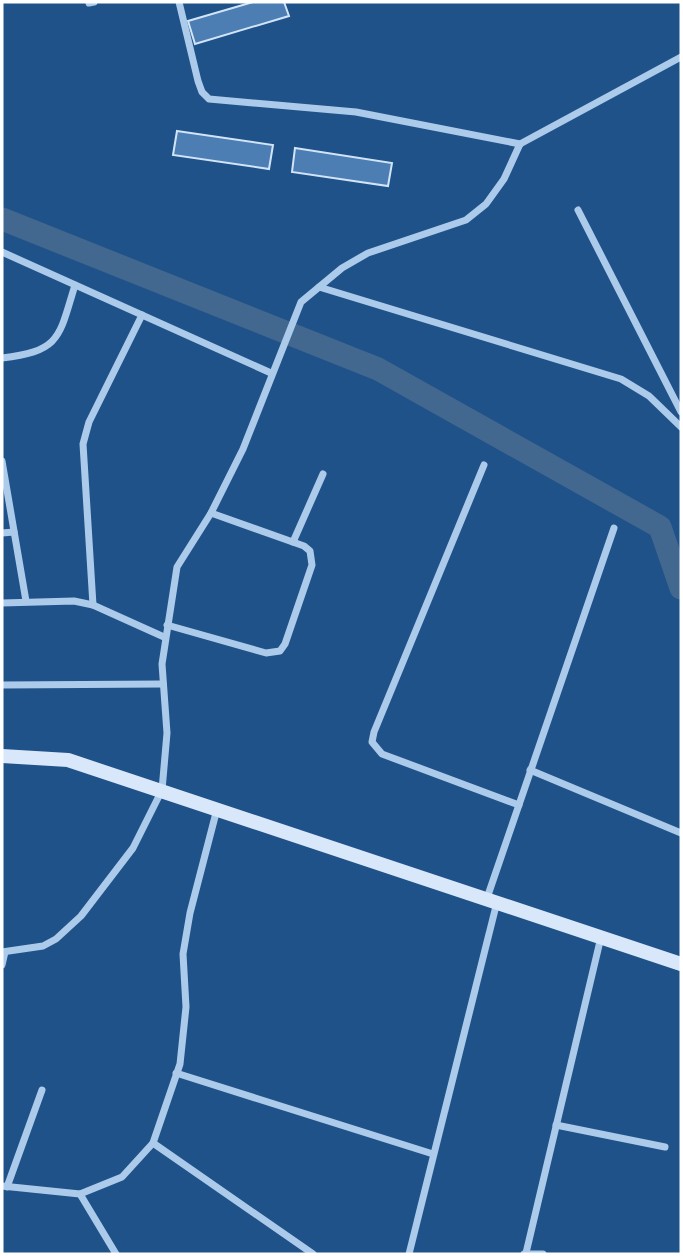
<svg xmlns="http://www.w3.org/2000/svg" width="683" height="1256" viewBox="0 0 683 1256" font-family="'Alegreya Sans',sans-serif">
<style>
.lines{fill:none;stroke-linecap:round;stroke-linejoin:round}
.canal{stroke:#43688f;stroke-width:23}
.building{fill:#4c7eb4;stroke:#d1e4f8;stroke-width:2}
.street{stroke:#accbeb;stroke-width:7}
.secondary{stroke:#d8e7f9;stroke-width:14}
</style>
<rect width="100%" height="100%" fill="#20528a"/>
<g class="lines">
<polyline class="canal" points="2,219 378,369 660,527 681,588"/>
</g>
<g class="building">
<polygon points="253,2 284,2 289,16 195,44 188,21"/>
<polygon points="177,131 273,145 269,169 173,155"/>
<polygon points="295,148 392,163 388,186 292,172"/>
</g>
<g class="lines">
<g class="street">
<polyline points="179,2 198,81 202,92 209,99 356,112 520,144"/>
<polyline points="89,3 94,2"/>
<polyline points="578,210 681,412"/>
<polyline points="2,252 271,373"/>
<polyline points="319,287 621,379 649,396 681,427"/>
<path d="M2 358C61 351 59 337 75 285"/>
<polyline points="2,461 26,601"/>
<polyline points="484,465 374,732 372,742 382,754 519,805"/>
<polyline points="2,533 14,532"/>
<polyline points="293,542 323,474"/>
<polyline points="2,603 74,601 93,605 164,637"/>
<polyline points="93,605 83,444 89,422 142,315"/>
<polyline points="167,625 266,653 280,651 285,644 312,565 310,551 304,546 211,513"/>
<polyline points="2,685 163,684"/>
<polyline points="530,770 681,833"/>
<polyline points="487,898 614,528"/>
<polyline points="2,952 43,946 56,939 81,916 133,848 162,790 167,733 162,664 177,567 211,513 243,449 301,302 342,268 368,253 466,220 486,204 504,179 520,144 681,57"/>
<polyline points="2,965 5,952"/>
<polyline points="176,1073 433,1154"/>
<polyline points="556,1125 665,1147"/>
<polyline points="153,1143 313,1254"/>
<polyline points="2,1186 80,1194"/>
<polyline points="7,1187 42,1090"/>
<polyline points="526,1253 601,937"/>
<polyline points="116,1254 80,1194 122,1177 153,1143 180,1064 186,1007 183,954 190,913 217,809"/>
<polyline points="409,1254 497,902"/>
<polyline points="524,1254 543,1254"/>
</g>
<polyline class="secondary" points="2,756 68,760 681,964"/>
</g>
<rect width="683" height="1256" fill="none" stroke="#ffffff" stroke-width="7"/>
</svg>
